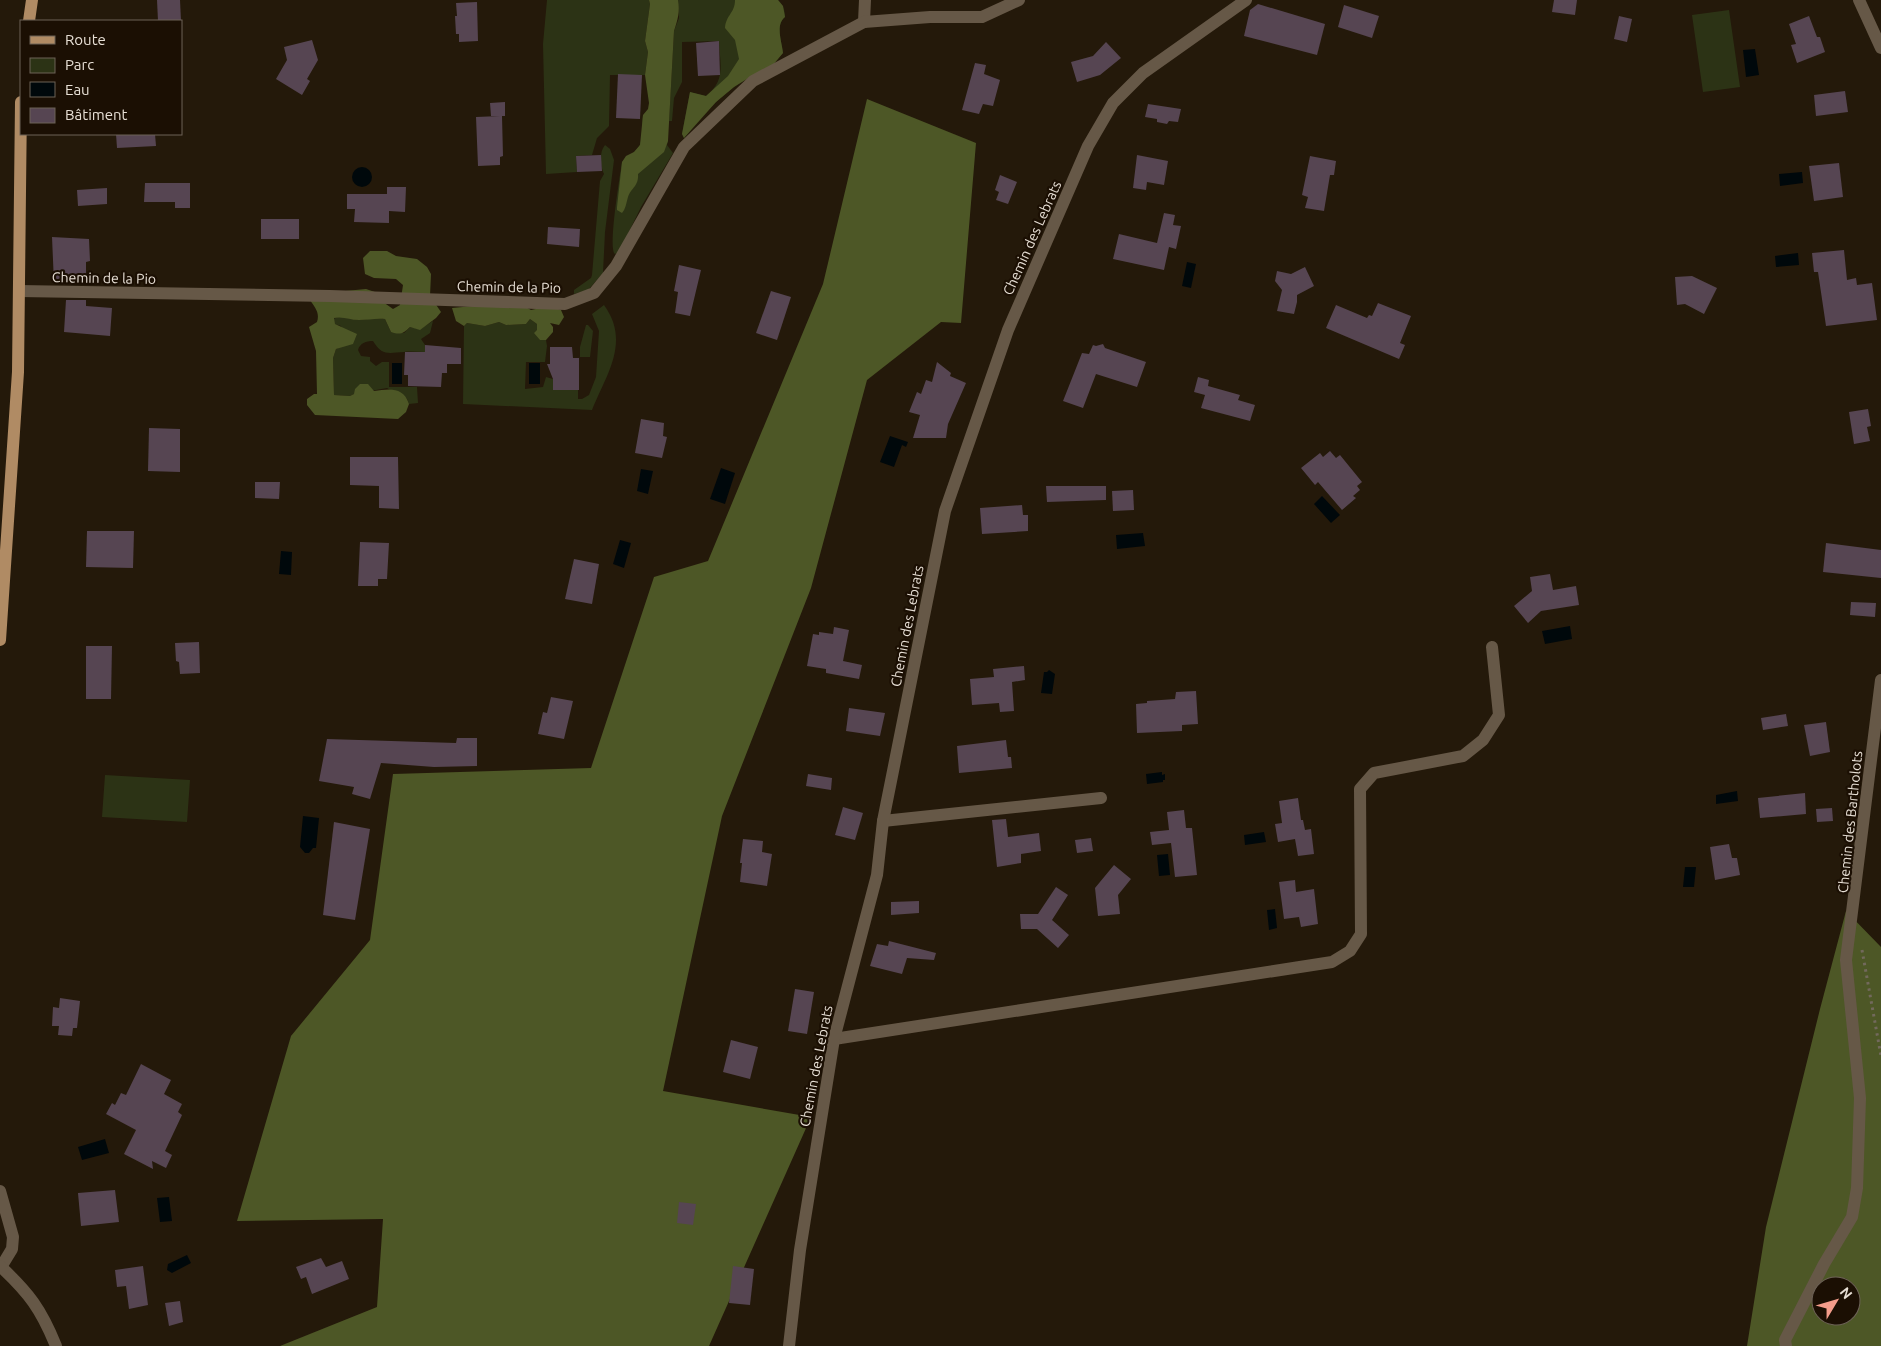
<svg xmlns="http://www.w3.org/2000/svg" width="1881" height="1346" viewBox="0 0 1881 1346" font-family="Ubuntu,sans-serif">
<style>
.green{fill:#2c3315}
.forest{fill:#4d5726;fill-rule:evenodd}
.water{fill:#00080b}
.building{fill:#564552}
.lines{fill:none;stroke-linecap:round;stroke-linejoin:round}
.path{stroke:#72695c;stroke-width:3;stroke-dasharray:2.5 4;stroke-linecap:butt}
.minor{stroke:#665847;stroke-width:12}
.major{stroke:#b08b64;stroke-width:12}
.labels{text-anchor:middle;stroke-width:4.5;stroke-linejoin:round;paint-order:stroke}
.street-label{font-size:14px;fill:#e7dfd5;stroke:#1b0f03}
</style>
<rect width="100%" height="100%" fill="#24190a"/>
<g class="green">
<polygon points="547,0 649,0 650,4 645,41 648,52 645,75 610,75 609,126 597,138 592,155 576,156 577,172 546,174 543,44"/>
<path d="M678 0H778C783 5 785 10 785 17 775 25 782 42 783 53 770 69 750 75 734 87 715 101 699 119 684 138L682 134 690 92 706 96C726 80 720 65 719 41L682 42V82L674 98 672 121H669L674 31 679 18Z"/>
<polygon points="1729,10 1740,87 1703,92 1692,15"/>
<path d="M643 115 668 141 667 145 673 153 641 207 619 252 615 254C608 247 620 176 622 162 627 156 633 154 638 148 644 140 641 125 643 115Z"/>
<path d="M605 145 610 149 614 160 605 232 603 273 588 290 574 294V290L591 278 592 275 600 181 604 174C600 166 599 152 605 145Z"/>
<path d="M604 305C631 342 606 375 592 410L463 404 464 326 467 323 485 326 499 322 506 325 526 324 530 319 537 324V330L540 340H546L547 346 545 362H526L525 389 543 387 546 377 553 379V390H578V399H582L589 395 596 377 599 331 592 314Z"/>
<path d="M341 316 358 320 377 318 385 319 391 332 404 333 410 327 420 329 433 321 430 333 421 339 425 345V352C418 352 410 351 404 352 388 353 382 356 373 341 366 341 360 343 358 350L361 356 370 357V361L376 366 382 362H389V387H417L418 403 409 404 407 399 387 388 354 394 350 396 334 395 333 358 336 349 343 346 341 326 334 324 333 319Z"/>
<polygon points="586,325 588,325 593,331 590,357 580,357 580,347"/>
<polygon points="105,775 190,780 187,822 102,817"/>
</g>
<g class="forest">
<path d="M649 0H678C680 12 678 19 674 31L668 141 664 152 638 174C639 186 631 188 628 197 626 204 626 208 622 213L617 210V207L622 162 626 156 634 152 640 145 643 115 648 109 649 103 645 75 648 52 645 41 650 4Z"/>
<path d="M735 0H778L783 6 785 17C775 25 782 42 783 53L768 71 750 77 734 87 716 102 684 138 682 134 690 92 706 96 728 76 739 59 735 40 725 28C726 15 735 13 735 0Z"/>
<polygon points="867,99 976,143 961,323 941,322 867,380 811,588 722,816 663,1091 811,1117 709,1346 280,1346 377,1307 383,1219 237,1221 291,1036 370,940 393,774 591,768 654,577 708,561 823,284"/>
<path d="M370 251H387L396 256 417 259 427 267 431 274 430 296 441 312 436 318 420 330 410 327C403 334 400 335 391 332L385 319C376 318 368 320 359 320 350 320 343 316 334 318L335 324 357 334 353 344 336 349 333 358 334 395 350 396 354 394 355 389 360 384H368L374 391C389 389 403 386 409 404L406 412 398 419 315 415 307 405V399L314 394H317L316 351 309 327 317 322C320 312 315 308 310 300L345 291 366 289 375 292 383 302 393 309 400 305 403 285 396 279 374 278 365 274 363 258Z"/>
<polygon points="473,306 524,306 531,310 549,306 561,310 564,317 559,325 550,323 553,327 553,332 546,340 540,340 534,333 537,330 537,324 530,319 526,324 506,325 499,322 485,326 467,323 464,326 456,321 452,308"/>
<path d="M1846 911 1881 947V1346H1747L1766 1227 1820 1009ZM1821 1286H1851V1316H1821Z"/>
</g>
<g class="water">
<polygon points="1755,49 1759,75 1746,77 1743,50"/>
<circle cx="362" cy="177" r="10"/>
<polygon points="1802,172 1803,183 1780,186 1779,174"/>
<polygon points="1798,253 1799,265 1776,267 1775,256"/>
<polygon points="1187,262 1196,264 1191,288 1182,286"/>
<rect x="392" y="363" width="10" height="21"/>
<rect x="529" y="363" width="11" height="21"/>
<polygon points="890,436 908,442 906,447 902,445 894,467 880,462"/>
<polygon points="721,468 735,473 725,504 710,499"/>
<polygon points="641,469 653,471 648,494 637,491"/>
<polygon points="1322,496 1340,515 1331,523 1314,504"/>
<polygon points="1143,533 1145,546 1117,549 1116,535"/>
<polygon points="620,540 631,543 624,568 613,564"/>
<polygon points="281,551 292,552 291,575 279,574"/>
<polygon points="1570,626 1572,639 1545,644 1542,631"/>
<polygon points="1049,670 1055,674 1052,694 1041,693 1044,672 1047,672"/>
<polygon points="1162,772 1162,775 1165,774 1165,780 1163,780 1163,782 1147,784 1146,774"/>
<polygon points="1737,791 1738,801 1716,804 1716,795"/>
<polygon points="303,816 319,818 316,848 313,848 309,853 305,853 300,847"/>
<polygon points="1264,832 1266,842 1245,845 1244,835"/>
<polygon points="1168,854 1170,875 1159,876 1157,855"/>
<polygon points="1685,867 1696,867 1694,887 1683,887"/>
<polygon points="1275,909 1277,928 1269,930 1267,910"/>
<polygon points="105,1139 109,1153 82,1160 78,1147"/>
<polygon points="169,1197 172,1221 160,1222 157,1198"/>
<polygon points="187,1255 191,1263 172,1273 167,1270 168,1264"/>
</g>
<g class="building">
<polygon points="157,0 180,0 181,21 158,21"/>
<polygon points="1554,0 1577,0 1575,15 1552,12"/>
<polygon points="477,2 478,41 459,42 459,34 456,34 455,16 457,16 456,3"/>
<polygon points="1258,4 1325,24 1317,55 1244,36 1250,10"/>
<polygon points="1344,5 1379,16 1372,38 1338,27"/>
<polygon points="1619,16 1632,19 1627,42 1614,39"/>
<polygon points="1809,16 1817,37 1820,37 1825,52 1797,63 1791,45 1796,44 1789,24"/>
<polygon points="312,40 318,60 307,79 310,81 302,95 276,79 287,60 284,47"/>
<polygon points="719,41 720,75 698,76 696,43"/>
<polygon points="1106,42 1121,58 1100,75 1077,82 1071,62 1093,56"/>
<polygon points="975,63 986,65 984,74 1000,80 993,106 983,104 979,114 962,110"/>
<polygon points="618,74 642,75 640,119 616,118"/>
<polygon points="1845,91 1848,112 1816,116 1814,95"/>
<polygon points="505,102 505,116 502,116 503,156 500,157 500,165 478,166 476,117 500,116 491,116 490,103"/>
<polygon points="1148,104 1181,109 1178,122 1169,121 1167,124 1157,122 1157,119 1145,117"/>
<polygon points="116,134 155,134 156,146 117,148"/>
<polygon points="601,155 602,171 577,172 576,156"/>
<polygon points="1137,155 1168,161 1164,185 1147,182 1146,190 1133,188"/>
<polygon points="1310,156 1336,161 1334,175 1330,175 1324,211 1305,208 1308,197 1302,195"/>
<polygon points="1839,163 1843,197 1814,201 1809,166"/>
<polygon points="1000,175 1017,182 1008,204 996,200 999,192 995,190"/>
<polygon points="145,183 190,183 190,208 175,208 175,202 144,202"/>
<polygon points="387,187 406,187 405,212 389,211 389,223 354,222 355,209 347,209 347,194 387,194"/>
<polygon points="107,188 107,204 78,206 77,190"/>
<polygon points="1164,213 1175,215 1173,225 1181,226 1176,249 1169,247 1164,270 1113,259 1119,234 1157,243"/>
<rect x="261" y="219" width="38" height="20"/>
<polygon points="548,227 580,229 579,247 547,244"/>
<polygon points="52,237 89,239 90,261 86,262 86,284 54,283"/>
<polygon points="1844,250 1847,280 1856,278 1857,285 1872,283 1877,320 1826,326 1818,272 1814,272 1812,253"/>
<polygon points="679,265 701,270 690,316 675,313 678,292 674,291"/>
<polygon points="1305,267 1314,286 1297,295 1297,302 1294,314 1277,311 1282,290 1275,281 1277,271 1291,274"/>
<polygon points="1692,276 1717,288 1704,314 1685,304 1677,305 1675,277"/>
<polygon points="771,291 791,297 777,340 756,333"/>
<polygon points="66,300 86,300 86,306 112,308 110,336 64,332"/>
<polygon points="1378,303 1411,316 1400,343 1405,345 1399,359 1326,328 1336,305 1367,318 1369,315 1372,316"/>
<polygon points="1103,344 1105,348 1146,362 1137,387 1096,374 1083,408 1063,401 1082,353 1089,354 1093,345 1096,346"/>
<polygon points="425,345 461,348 461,364 447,364 447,373 442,373 441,387 408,386 408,375 404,375 405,352 425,352"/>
<polygon points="550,347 572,347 573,358 579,358 579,390 553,390 553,379 547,364 550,364"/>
<polygon points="937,362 951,373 950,376 966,383 948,424 946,438 913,438 920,415 909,412 917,392 921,394 926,380 932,382"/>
<polygon points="1198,377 1209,380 1208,386 1240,395 1238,400 1255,405 1250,421 1201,408 1205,395 1194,392"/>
<polygon points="1868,409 1871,426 1867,427 1870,441 1854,444 1849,412"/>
<polygon points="641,419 664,423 663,436 667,437 662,458 635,453"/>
<polygon points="149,428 180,429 180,472 148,471"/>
<polygon points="1330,451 1336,458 1340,455 1362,482 1357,486 1360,490 1353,496 1356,498 1342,510 1318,482 1315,485 1301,468 1320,453 1323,457"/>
<polygon points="350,457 398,457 399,509 379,508 379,486 350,485"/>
<polygon points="255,482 280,482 279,499 255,498"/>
<polygon points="1046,486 1106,486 1106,500 1047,502"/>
<polygon points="1133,490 1134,510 1113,511 1112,491"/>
<polygon points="1022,505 1023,515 1028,515 1028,531 982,534 980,508"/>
<polygon points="87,531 134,531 133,568 86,567"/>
<polygon points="360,542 389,543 387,579 378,579 378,586 358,586"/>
<polygon points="1826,543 1881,550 1881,578 1823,572"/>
<polygon points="574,559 599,564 592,604 565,599"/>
<polygon points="1550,574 1553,590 1576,586 1579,605 1541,611 1528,623 1514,606 1532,591 1530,577"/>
<polygon points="1851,602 1876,603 1875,617 1850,615"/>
<polygon points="834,627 849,630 843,661 862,665 859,679 826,673 826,669 807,666 813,634 819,635 819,632 833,634"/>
<polygon points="199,642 200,673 180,674 179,662 176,661 175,643"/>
<polygon points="86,646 112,646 111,699 86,699"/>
<polygon points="1024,666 1025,680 1012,682 1014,711 1000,712 999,703 972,705 970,679 994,677 993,669"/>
<polygon points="1196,691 1198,724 1182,725 1182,731 1137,733 1136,704 1147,703 1147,701 1175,699 1176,692"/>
<polygon points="551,697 573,701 564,739 538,734 543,712 547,713"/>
<polygon points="849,708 885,713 880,736 846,731"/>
<polygon points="1786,714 1788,726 1763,730 1761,718"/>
<polygon points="1826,722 1830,752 1810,756 1804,725"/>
<polygon points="457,738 477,738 477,766 434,767 381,763 370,799 352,794 354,787 319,781 327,739 456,743"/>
<polygon points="1006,740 1008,757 1011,757 1012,768 959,773 957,746"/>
<polygon points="808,774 832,778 831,790 806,786"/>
<polygon points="1805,793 1806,814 1760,818 1758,798"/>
<polygon points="1298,798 1301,820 1303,820 1305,830 1311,829 1314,854 1298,856 1295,839 1278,842 1275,824 1282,823 1279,801"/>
<polygon points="843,807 863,813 855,840 835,835"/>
<polygon points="1832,808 1833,821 1817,822 1816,809"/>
<polygon points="1184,810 1186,828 1192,828 1197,875 1175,877 1171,843 1152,845 1150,832 1169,830 1167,812"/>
<polygon points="1006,819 1008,837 1039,833 1041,851 1021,854 1021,863 997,867 992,820"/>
<polygon points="334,822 370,829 355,920 323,915"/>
<polygon points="1091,838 1093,851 1077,853 1075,840"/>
<polygon points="743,839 763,841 762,852 772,854 767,886 740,882 742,863 740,863"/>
<polygon points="1729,844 1732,858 1737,858 1740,875 1715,880 1710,847"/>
<polygon points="1114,865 1131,879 1118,895 1120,914 1098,916 1095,888"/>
<polygon points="1295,880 1296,892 1314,889 1318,924 1301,927 1299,917 1284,919 1279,882"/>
<polygon points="1056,887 1068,895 1052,920 1069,935 1058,948 1037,929 1021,929 1020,914 1038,914"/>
<polygon points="919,901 919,913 891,915 891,902"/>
<polygon points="889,941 936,953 934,960 907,958 902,974 870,966 877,944 888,946"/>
<polygon points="795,989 814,992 807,1034 788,1031"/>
<polygon points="60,998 80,1001 77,1028 73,1028 72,1036 58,1035 59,1026 52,1026 53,1007 59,1008"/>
<polygon points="731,1040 758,1047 750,1079 723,1072"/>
<polygon points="141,1064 171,1080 164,1094 182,1104 178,1112 182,1115 165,1151 172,1155 166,1168 152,1161 153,1169 124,1154 136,1130 106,1114 112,1103 115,1105 121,1093 126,1095"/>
<polygon points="115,1190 119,1222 81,1226 78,1193"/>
<polygon points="679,1202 696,1204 693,1225 677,1223"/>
<polygon points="321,1258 326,1267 342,1261 349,1279 312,1294 306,1277 301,1279 296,1267"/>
<polygon points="143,1266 148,1305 129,1309 126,1286 117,1287 115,1270"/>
<polygon points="733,1266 754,1269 750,1305 729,1303"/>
<polygon points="180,1301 183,1322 169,1326 165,1303"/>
</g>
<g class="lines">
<polyline class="path" points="1862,950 1881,1056"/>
<g class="minor">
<polyline points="1859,0 1881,48"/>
<polyline points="864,22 865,0"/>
<polyline points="19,291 330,296 565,304 594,293 616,266 684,147 753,81 864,22 930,17 982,17 1019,0"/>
<polyline points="883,821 1101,798"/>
<polyline points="834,1039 1332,962 1350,951 1361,934 1360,789 1374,773 1463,756 1483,740 1499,715 1492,647"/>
<polyline points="0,1191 13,1237 12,1249 1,1267"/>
<path d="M0 1266C29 1293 41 1309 56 1346"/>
<polyline points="789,1346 800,1250 834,1039 877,875 883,821 945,511 1008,330 1088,146 1113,103 1143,73 1246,0"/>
<polyline points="1786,1346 1785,1340 1824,1264 1852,1217 1857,1188 1860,1098 1846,960 1881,680"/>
</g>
<g class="major">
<polyline points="29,21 32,0"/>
<polyline points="0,640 18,372 21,102"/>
</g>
</g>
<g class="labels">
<g class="street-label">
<text transform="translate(1032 238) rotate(-66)" y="5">Chemin des Lebrats</text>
<text transform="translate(104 278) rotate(1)" y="5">Chemin de la Pio</text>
<text transform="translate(509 287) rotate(1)" y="5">Chemin de la Pio</text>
<text transform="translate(907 626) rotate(-79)" y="5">Chemin des Lebrats</text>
<text transform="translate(1850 822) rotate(-84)" y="5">Chemin des Bartholots</text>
<text transform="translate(816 1066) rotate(-79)" y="5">Chemin des Lebrats</text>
</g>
</g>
<rect x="20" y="20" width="162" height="115" fill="#1b0f03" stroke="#6d6257"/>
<rect x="30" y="36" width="25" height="8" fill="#b08b64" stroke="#6d6257"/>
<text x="65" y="45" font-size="15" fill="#e7dfd5">Route</text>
<rect x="30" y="58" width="25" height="15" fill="#2c3315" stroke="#6d6257"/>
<text x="65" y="70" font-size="15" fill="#e7dfd5">Parc</text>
<rect x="30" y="82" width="25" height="15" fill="#00080b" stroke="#6d6257"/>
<text x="65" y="95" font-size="15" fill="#e7dfd5">Eau</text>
<rect x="30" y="108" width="25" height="15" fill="#564552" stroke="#6d6257"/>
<text x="65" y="120" font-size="15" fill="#e7dfd5">Bâtiment</text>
<g transform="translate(1836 1301) rotate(52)"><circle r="24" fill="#1b0f03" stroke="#6d6257"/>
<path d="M0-4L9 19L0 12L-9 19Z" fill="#f49d8b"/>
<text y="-8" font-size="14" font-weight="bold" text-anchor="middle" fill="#e7dfd5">N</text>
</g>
</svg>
